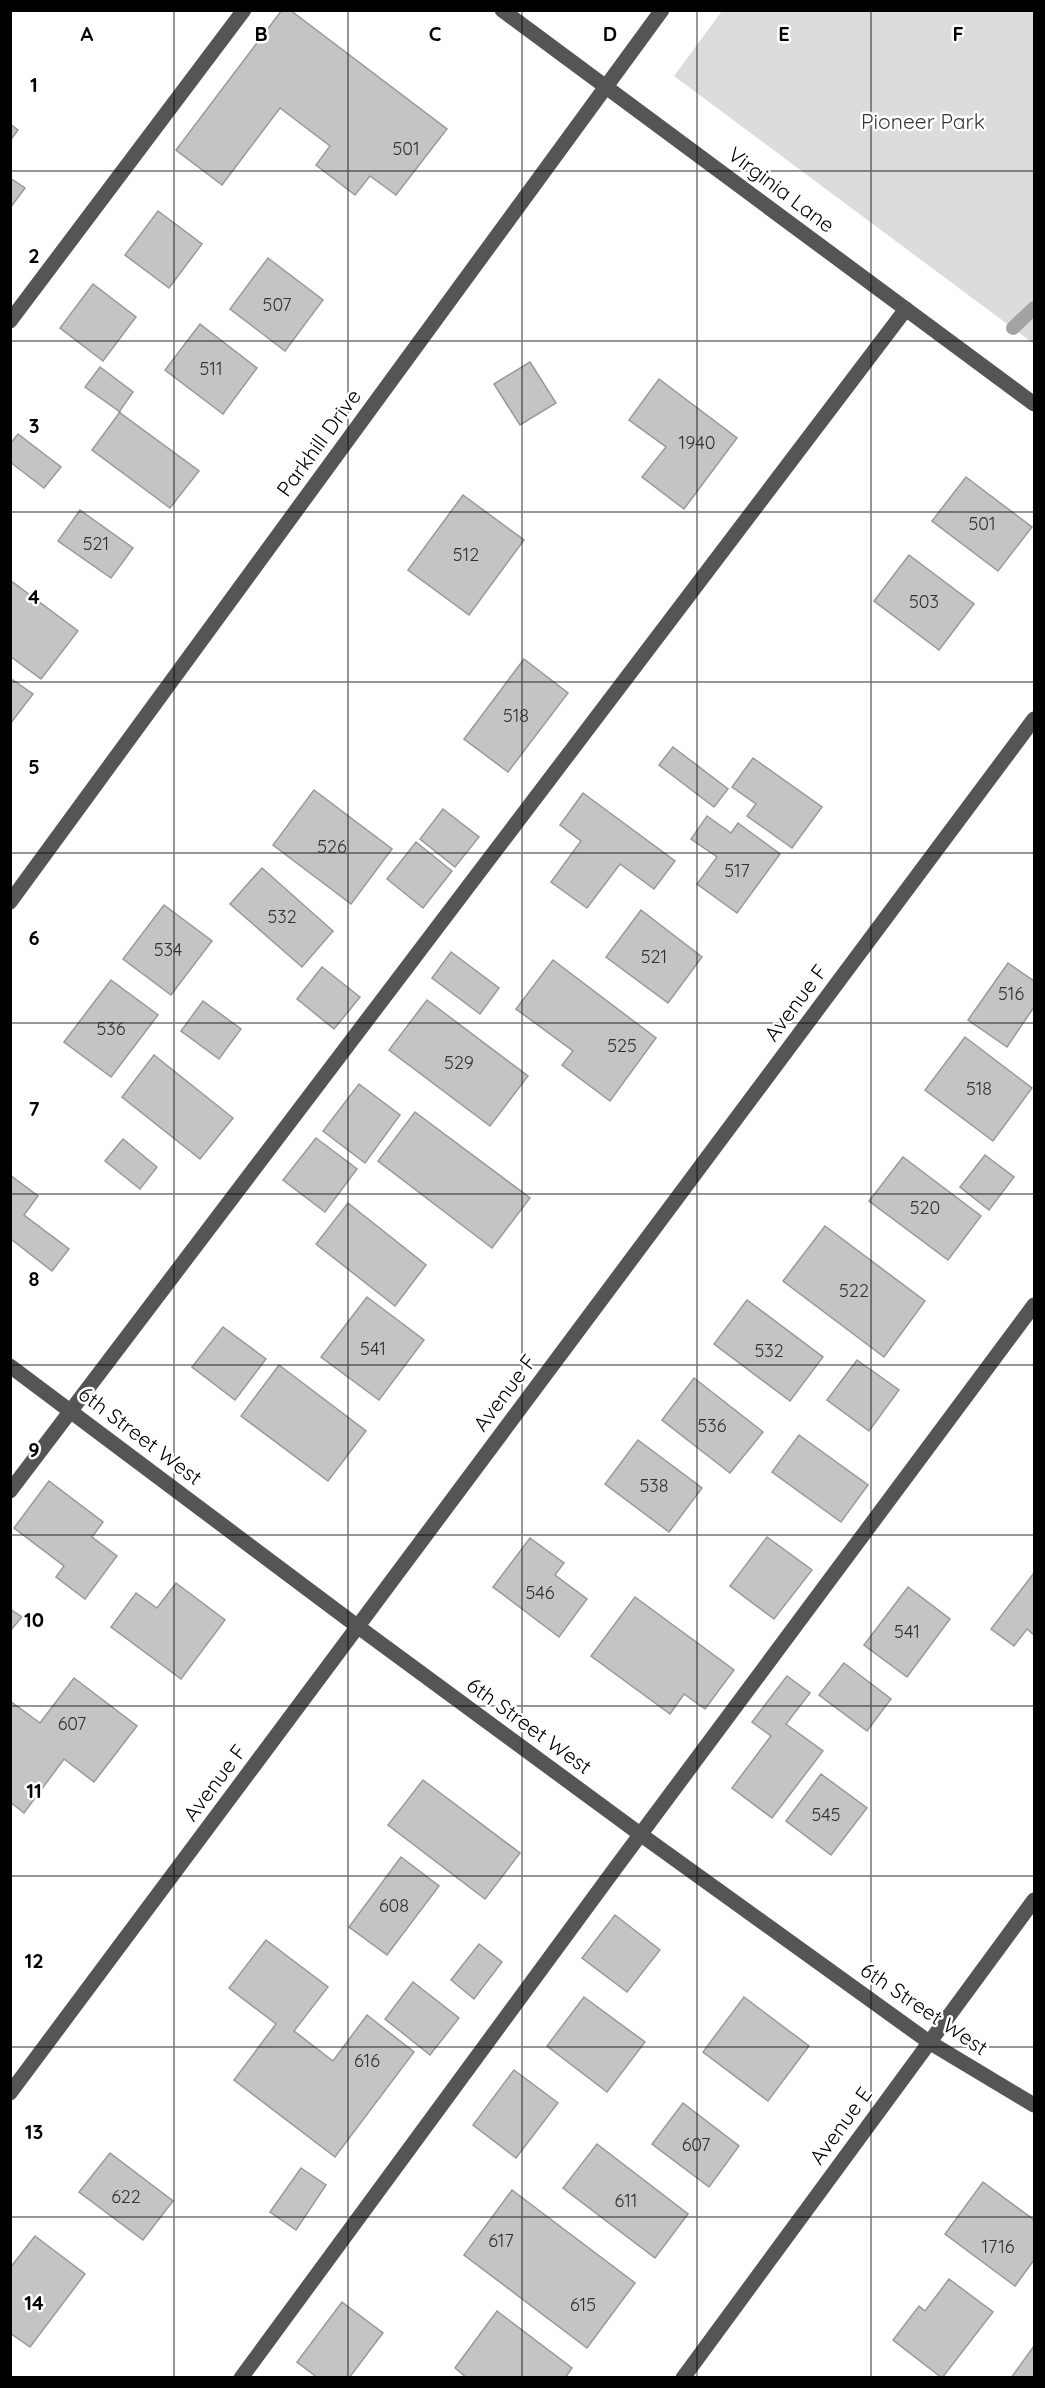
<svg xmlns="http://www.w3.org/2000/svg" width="1045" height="2388" viewBox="0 0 1045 2388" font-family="Quicksand,sans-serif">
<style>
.green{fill:#dcdcdc}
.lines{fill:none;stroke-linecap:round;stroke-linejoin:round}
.stream{stroke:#a3a3a3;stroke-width:14}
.building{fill:#c4c4c4;stroke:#999;stroke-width:1.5}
.minor{stroke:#555;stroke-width:15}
.grid{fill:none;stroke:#000;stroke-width:1.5;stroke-opacity:0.55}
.labels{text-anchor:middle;stroke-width:5;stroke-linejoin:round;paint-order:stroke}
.number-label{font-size:18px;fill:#313131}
.park-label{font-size:21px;fill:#333;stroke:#fff}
.street-label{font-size:21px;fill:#000;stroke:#fff}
.grid-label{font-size:20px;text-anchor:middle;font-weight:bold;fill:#000;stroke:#fff;stroke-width:5;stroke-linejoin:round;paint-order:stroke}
</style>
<rect width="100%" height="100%" fill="#fff"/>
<polygon class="green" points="722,11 1034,11 1034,344 674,76"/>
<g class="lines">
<polyline class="stream" points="1013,328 1034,308"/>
</g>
<g class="building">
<polygon points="282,10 290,10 447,129 396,195 370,176 355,195 316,165 330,146 280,108 222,185 176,150"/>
<polygon points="10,124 18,130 10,141"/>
<polygon points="10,178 25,188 10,208"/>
<polygon points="158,211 202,244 169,288 125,255"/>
<polygon points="268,258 323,300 285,351 230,309"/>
<polygon points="93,284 136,317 103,361 60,328"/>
<polygon points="200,324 257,368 223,414 165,370"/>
<polygon points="530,362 556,403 520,425 494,384"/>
<polygon points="100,367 133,392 119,412 199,471 170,508 92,450 120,412 85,387"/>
<polygon points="659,379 737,438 684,509 642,477 666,447 629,420"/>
<polygon points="18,434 61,467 44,488 10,462 10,444"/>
<polygon points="966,477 1032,527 998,571 932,521"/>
<polygon points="463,495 524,540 469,615 408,570"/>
<polygon points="80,510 133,548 111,578 58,541"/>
<polygon points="909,555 974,604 939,650 874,601"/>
<polygon points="10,580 78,631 41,679 10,656"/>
<polygon points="524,659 568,693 508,772 464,739"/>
<polygon points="10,678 33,694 10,724"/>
<polygon points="673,747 728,789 714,807 659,765"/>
<polygon points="753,758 822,807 792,848 747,816 756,804 732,787"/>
<polygon points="314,790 392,849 351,904 273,845"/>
<polygon points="583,793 675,861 654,889 620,864 587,908 551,882 581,841 560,825"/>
<polygon points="443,809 479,837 455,867 420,839"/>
<polygon points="707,816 731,833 738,823 780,854 737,913 697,884 717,857 691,839"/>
<polygon points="416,842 452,871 423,908 387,879"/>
<polygon points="262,868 333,931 302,967 230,904"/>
<polygon points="164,905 212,941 171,995 123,959"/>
<polygon points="641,910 702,957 668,1003 606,957"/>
<polygon points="451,952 499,988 480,1014 432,978"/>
<polygon points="553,960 656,1038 610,1101 562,1065 573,1051 516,1009"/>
<polygon points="1008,963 1034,981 1034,1007 1007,1047 968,1020"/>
<polygon points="322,967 360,997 334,1029 297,999"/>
<polygon points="111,980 158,1015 111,1077 64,1042"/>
<polygon points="427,1000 528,1076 490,1126 389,1050"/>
<polygon points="203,1001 241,1029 219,1059 181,1031"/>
<polygon points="965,1037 1032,1088 993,1141 925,1090"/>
<polygon points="154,1055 233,1118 200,1159 122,1097"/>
<polygon points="359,1084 400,1115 365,1163 323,1131"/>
<polygon points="415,1112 530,1198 492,1248 378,1161"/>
<polygon points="316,1138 357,1169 325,1212 283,1180"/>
<polygon points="123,1139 157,1167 140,1189 105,1161"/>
<polygon points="985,1155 1014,1177 989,1210 960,1187"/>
<polygon points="903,1157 981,1216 948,1260 869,1201"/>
<polygon points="10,1175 38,1196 24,1215 69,1249 52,1271 12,1240 10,1242"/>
<polygon points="348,1203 426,1265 395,1306 316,1244"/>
<polygon points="825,1226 925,1301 884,1357 783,1281"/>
<polygon points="367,1297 424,1340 379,1400 321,1357"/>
<polygon points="747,1300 823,1357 790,1401 714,1344"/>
<polygon points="223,1327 266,1359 235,1400 192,1367"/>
<polygon points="857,1360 899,1390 869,1431 827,1400"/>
<polygon points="279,1365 366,1431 328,1481 241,1416"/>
<polygon points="694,1378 763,1432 730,1473 662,1420"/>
<polygon points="799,1435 868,1485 841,1522 772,1472"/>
<polygon points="638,1440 702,1488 669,1532 605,1484"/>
<polygon points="49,1481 103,1522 92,1537 117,1556 85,1599 56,1577 64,1566 14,1528"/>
<polygon points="767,1537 812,1570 774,1619 730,1586"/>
<polygon points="530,1538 564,1563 555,1575 587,1599 559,1637 493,1587"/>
<polygon points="1034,1573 1034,1635 1027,1629 1014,1646 991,1629"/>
<polygon points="176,1583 225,1620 181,1679 111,1627 136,1593 157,1608"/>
<polygon points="908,1587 950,1619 907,1677 864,1645"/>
<polygon points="635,1597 734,1670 705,1709 684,1694 670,1714 591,1656"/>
<polygon points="10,1609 22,1617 10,1631"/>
<polygon points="844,1663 891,1699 867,1731 819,1695"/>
<polygon points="787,1676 810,1693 786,1724 823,1751 772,1818 732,1788 771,1736 752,1722"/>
<polygon points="74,1678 137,1726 94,1782 64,1759 24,1813 10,1802 10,1701 40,1723"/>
<polygon points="821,1774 867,1808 831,1855 786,1821"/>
<polygon points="423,1780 520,1853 485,1899 388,1825"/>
<polygon points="401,1857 439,1886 387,1955 349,1927"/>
<polygon points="615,1915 660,1950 627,1992 582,1958"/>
<polygon points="266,1940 328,1987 294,2031 333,2061 367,2015 414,2052 335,2157 234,2080 276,2024 229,1988"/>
<polygon points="479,1944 502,1962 474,1999 451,1980"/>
<polygon points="413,1982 459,2018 430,2055 385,2019"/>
<polygon points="584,1997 645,2042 607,2092 547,2046"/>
<polygon points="744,1997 809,2046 768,2101 703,2052"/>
<polygon points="514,2070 558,2103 516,2158 473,2125"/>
<polygon points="683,2103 739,2146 709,2187 652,2144"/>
<polygon points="597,2144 688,2214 655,2258 563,2188"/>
<polygon points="110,2153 173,2201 143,2240 79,2192"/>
<polygon points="301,2168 326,2185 296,2230 270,2212"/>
<polygon points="983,2182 1034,2220 1034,2260 1015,2286 945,2234"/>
<polygon points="512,2190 635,2283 587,2348 464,2255"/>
<polygon points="35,2236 85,2274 30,2347 10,2333 10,2268"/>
<polygon points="949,2279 993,2312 942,2378 893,2340 919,2306 925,2311"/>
<polygon points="342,2302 383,2333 349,2378 318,2378 297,2362"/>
<polygon points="497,2311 572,2368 565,2378 467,2378 455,2368"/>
<polygon points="1034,2346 1034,2378 1011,2378"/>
</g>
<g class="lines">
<g class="minor">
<polyline points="502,10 1034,404"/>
<polyline points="10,321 244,10"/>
<polyline points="10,902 662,10"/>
<polyline points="10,1366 357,1626 640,1834 929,2042 1034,2105"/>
<polyline points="10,1491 906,309"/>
<polyline points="10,2093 1034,719"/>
<polyline points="241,2378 614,1870 1034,1305"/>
<polyline points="683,2378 1034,1900"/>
</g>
</g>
<path class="grid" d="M174 10V2378M348 10V2378M522 10V2378M697 10V2378M871 10V2378M10 171H1034M10 341H1034M10 512H1034M10 682H1034M10 853H1034M10 1023H1034M10 1194H1034M10 1365H1034M10 1535H1034M10 1706H1034M10 1876H1034M10 2047H1034M10 2217H1034"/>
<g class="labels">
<g class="number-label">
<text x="406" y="155">501</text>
<text x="277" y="311">507</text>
<text x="211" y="375">511</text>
<text x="697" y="449">1940</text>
<text x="982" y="530">501</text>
<text x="96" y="550">521</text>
<text x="466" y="561">512</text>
<text x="924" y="608">503</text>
<text x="516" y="722">518</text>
<text x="332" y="853">526</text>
<text x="737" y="877">517</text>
<text x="282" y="923">532</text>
<text x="168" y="956">534</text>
<text x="654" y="963">521</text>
<text x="1011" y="1000">516</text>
<text x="111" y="1035">536</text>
<text x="622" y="1052">525</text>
<text x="459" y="1069">529</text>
<text x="979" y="1095">518</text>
<text x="925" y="1214">520</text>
<text x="854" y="1297">522</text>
<text x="373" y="1355">541</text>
<text x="769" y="1357">532</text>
<text x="712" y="1432">536</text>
<text x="654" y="1492">538</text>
<text x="540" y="1599">546</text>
<text x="907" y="1638">541</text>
<text x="72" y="1730">607</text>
<text x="826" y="1821">545</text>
<text x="394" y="1912">608</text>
<text x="367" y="2067">616</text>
<text x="696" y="2151">607</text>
<text x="126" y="2203">622</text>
<text x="626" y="2207">611</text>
<text x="501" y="2247">617</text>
<text x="998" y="2253">1716</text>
<text x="583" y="2311">615</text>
</g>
<g class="park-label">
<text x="923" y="129">Pioneer Park</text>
</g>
<g class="street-label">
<text transform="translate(781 190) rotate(37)" y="7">Virginia Lane</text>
<text transform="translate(319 443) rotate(-54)" y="7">Parkhill Drive</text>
<text transform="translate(796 1003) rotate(-53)" y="7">Avenue F</text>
<text transform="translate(505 1393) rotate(-53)" y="7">Avenue F</text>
<text transform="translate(140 1436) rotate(37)" y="7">6th Street West</text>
<text transform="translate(529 1726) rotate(36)" y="7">6th Street West</text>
<text transform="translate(215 1783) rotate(-53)" y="7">Avenue F</text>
<text transform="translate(924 2009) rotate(34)" y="7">6th Street West</text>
<text transform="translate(841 2126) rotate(-54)" y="7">Avenue E</text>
</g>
</g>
<g class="grid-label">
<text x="87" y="41">A</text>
<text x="261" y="41">B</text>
<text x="435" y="41">C</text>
<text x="610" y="41">D</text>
<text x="784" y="41">E</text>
<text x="958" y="41">F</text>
<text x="34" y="92">1</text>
<text x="34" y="263">2</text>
<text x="34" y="433">3</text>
<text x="34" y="604">4</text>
<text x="34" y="774">5</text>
<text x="34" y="945">6</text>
<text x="34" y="1116">7</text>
<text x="34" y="1286">8</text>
<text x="34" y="1457">9</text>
<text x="34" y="1627">10</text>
<text x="34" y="1798">11</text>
<text x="34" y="1968">12</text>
<text x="34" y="2139">13</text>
<text x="34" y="2310">14</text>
</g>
<rect width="1045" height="2388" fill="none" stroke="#000000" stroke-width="24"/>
</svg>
